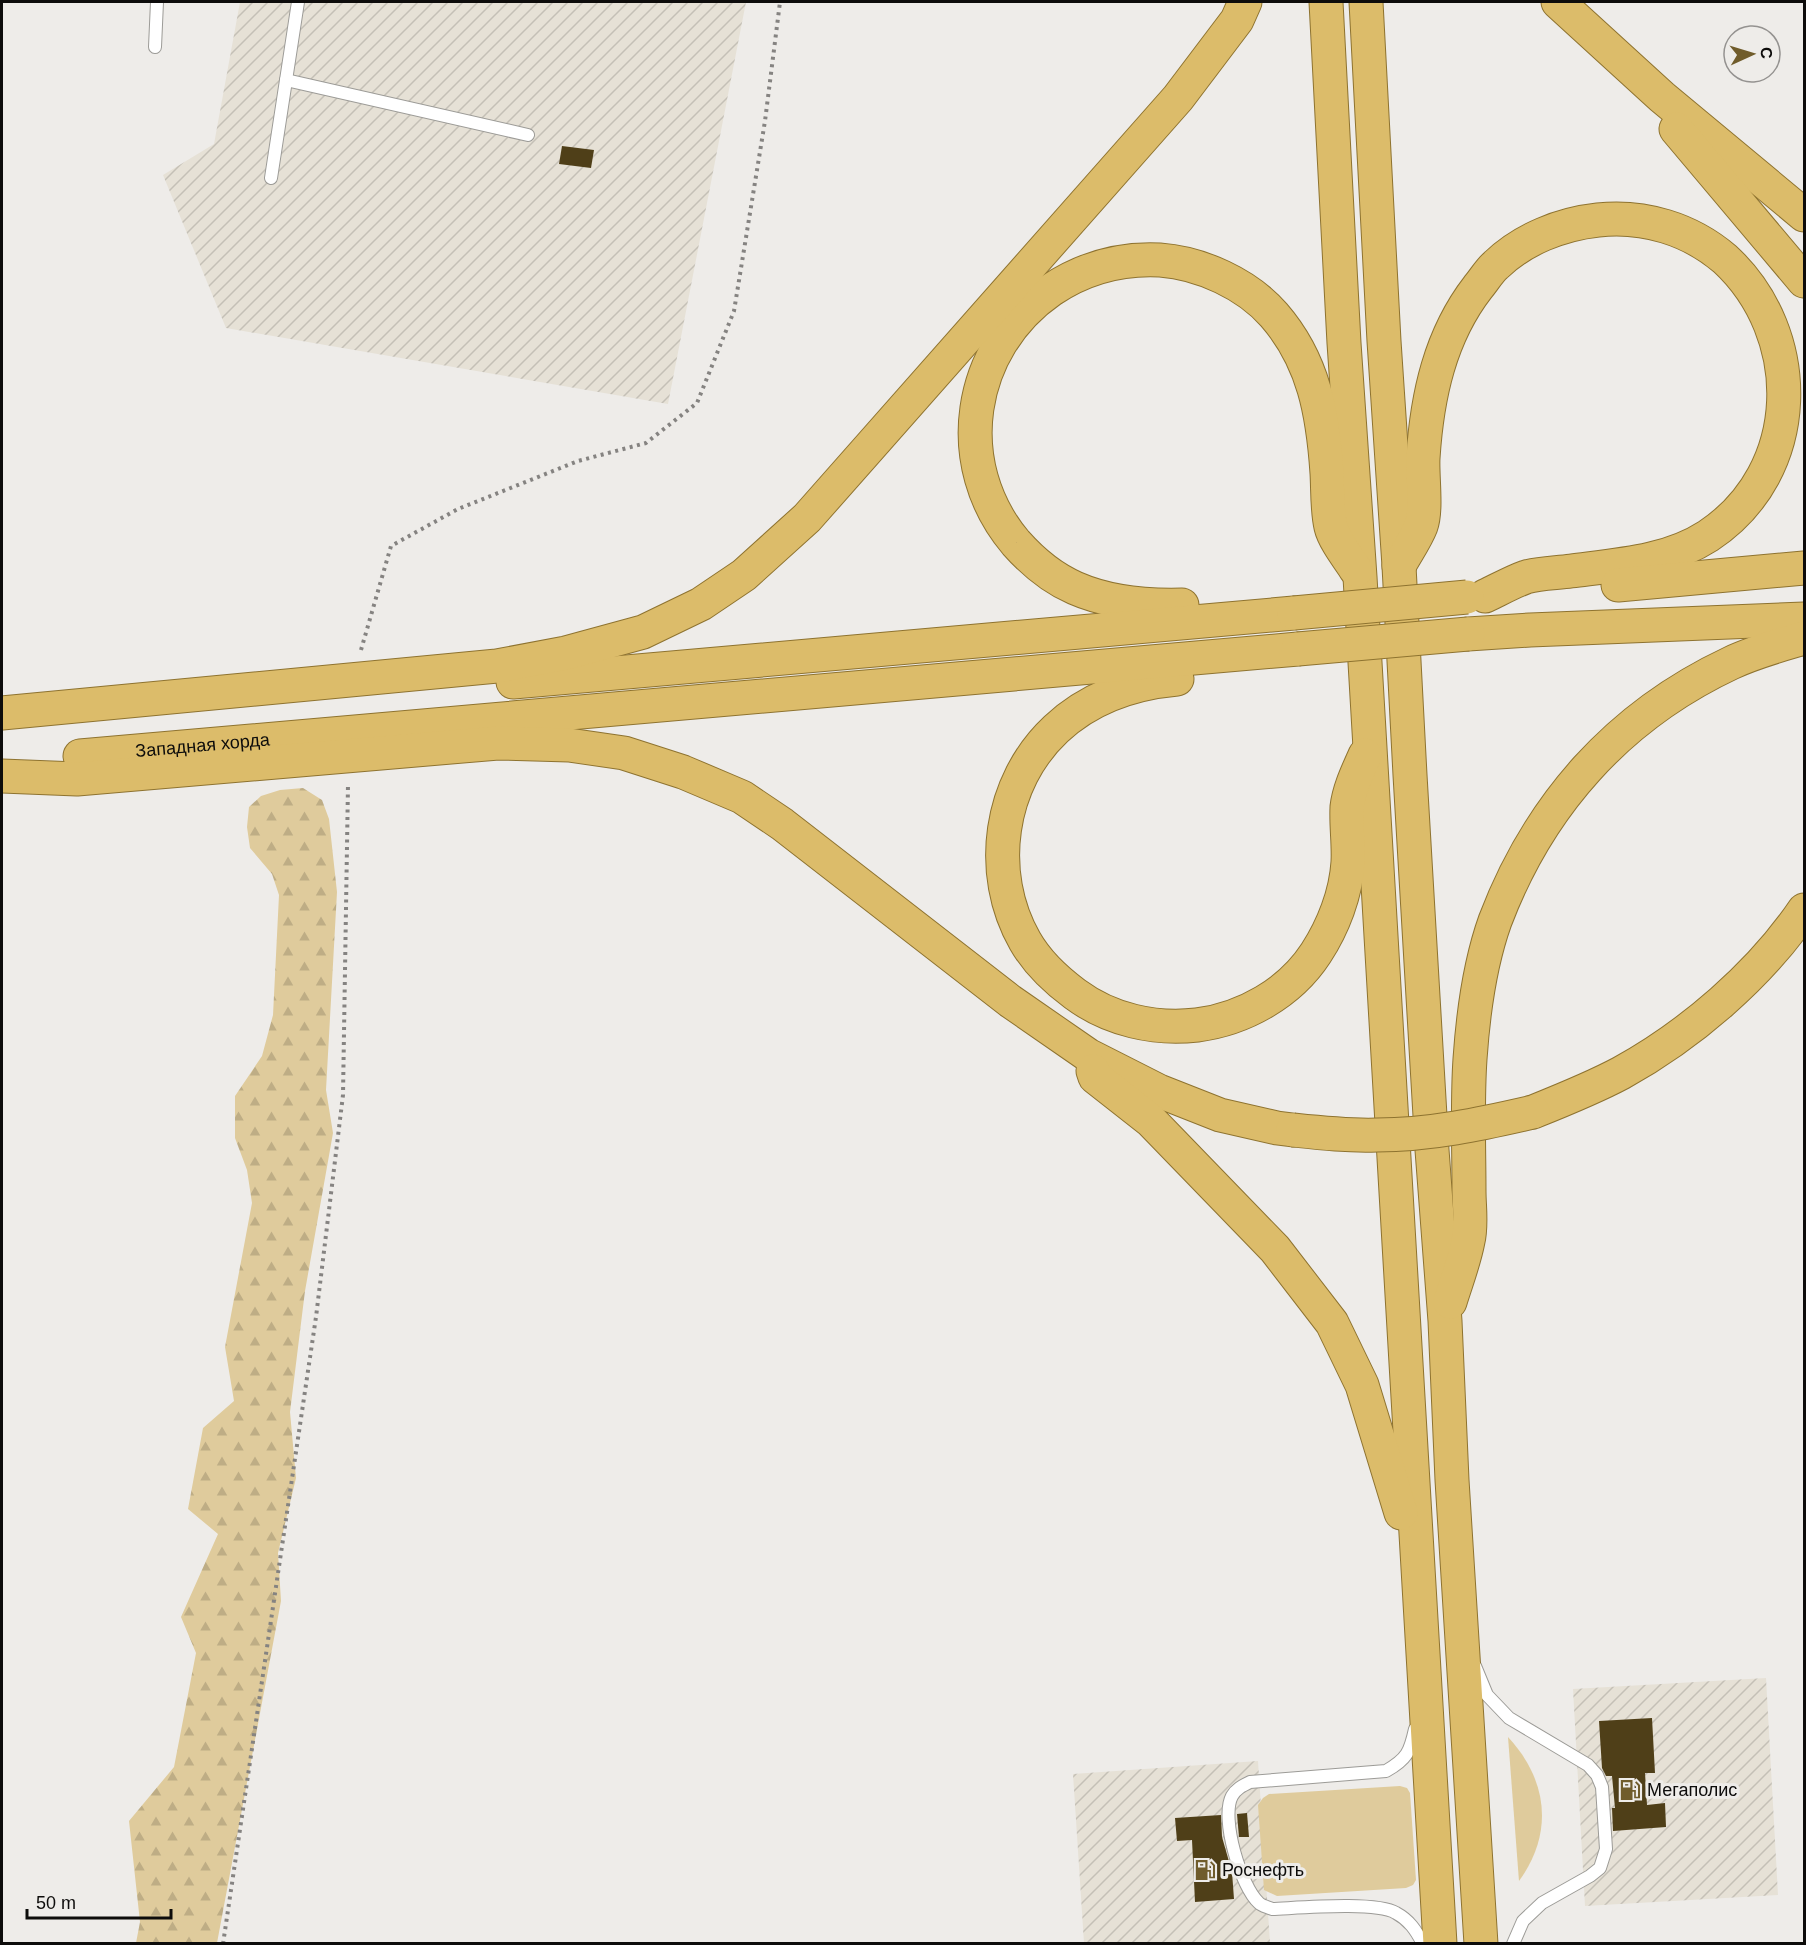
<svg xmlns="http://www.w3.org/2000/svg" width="1806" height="1945" viewBox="0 0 1806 1945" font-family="Helvetica,sans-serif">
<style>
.industrial{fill:url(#industrial-furrows)}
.grass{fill:#dfcb9c}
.forest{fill:url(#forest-firs)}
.building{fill:#4f3f18}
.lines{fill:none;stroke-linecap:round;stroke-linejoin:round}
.service-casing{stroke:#9c9b97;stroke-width:14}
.trunk-casing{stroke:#8e7330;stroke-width:35}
.path{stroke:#858381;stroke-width:4;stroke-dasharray:3 4.5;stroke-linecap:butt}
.service{stroke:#fff;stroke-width:12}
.trunk{stroke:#dcbc6a;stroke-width:33}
.trunk-bridge-casing{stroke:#8e7330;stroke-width:35;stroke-linecap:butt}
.trunk-bridge{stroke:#dcbc6a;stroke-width:33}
.labels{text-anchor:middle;stroke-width:6;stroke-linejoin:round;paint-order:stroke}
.street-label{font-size:18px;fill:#0d0c0b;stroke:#eeece9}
.poi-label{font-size:18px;fill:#0d0c0b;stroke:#eeece9;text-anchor:start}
</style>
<defs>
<pattern id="industrial-furrows" width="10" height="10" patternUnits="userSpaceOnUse" patternTransform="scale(1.5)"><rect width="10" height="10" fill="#e6e1d6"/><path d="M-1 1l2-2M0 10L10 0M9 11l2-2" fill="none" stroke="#c4c0b6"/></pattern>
<pattern id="forest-firs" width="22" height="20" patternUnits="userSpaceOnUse" patternTransform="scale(1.5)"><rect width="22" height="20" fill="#dfcb9c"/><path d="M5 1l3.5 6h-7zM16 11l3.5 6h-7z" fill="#bead85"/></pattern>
</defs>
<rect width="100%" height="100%" fill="#eeece9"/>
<g class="industrial">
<polygon points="240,2 746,2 668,404 226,328 163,175 214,144"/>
<polygon points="1766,1678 1778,1895 1585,1906 1573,1689"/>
<polygon points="1258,1761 1270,1943 1084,1943 1073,1774"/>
</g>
<g class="grass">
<path d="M1508 1737C1548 1780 1554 1833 1519 1881Z"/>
<polygon points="1400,1786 1407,1788 1410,1793 1416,1880 1413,1885 1406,1888 1277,1896 1264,1890 1258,1805 1263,1798 1269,1794"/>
</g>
<polygon class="forest" points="303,788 322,800 329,819 337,892 326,1090 333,1133 305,1291 290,1412 296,1478 278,1553 281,1601 217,1943 136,1943 140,1922 129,1821 174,1767 196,1653 181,1617 218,1534 188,1509 203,1428 234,1401 225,1347 252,1203 247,1170 235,1138 235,1096 262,1056 273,1015 279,895 272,874 250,848 247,827 249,807 261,796 280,790"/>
<g class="building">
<polygon points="562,146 594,150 591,168 559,164"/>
<polygon points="1652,1718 1655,1773 1645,1773 1647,1805 1665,1803 1666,1827 1613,1831 1612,1808 1615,1808 1612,1776 1606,1776 1602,1768 1599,1721"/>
<polygon points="1247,1813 1249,1837 1239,1837 1237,1814"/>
<polygon points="1221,1815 1222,1837 1232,1872 1234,1899 1195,1902 1192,1840 1177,1841 1175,1818"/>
</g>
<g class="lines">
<defs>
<g id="service">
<polyline points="155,47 157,2"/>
<polyline points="286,80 528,135"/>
<polyline points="271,178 298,2"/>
<polyline points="1475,1666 1487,1695 1509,1718 1588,1765 1597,1775 1602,1787 1606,1849 1600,1868 1590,1876 1542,1903 1523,1921 1513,1944"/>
<path d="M1415 1729C1410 1752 1407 1759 1386 1771L1250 1782C1242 1786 1236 1789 1232 1796 1220 1818 1241 1887 1259 1903 1262 1906 1268 1907 1272 1909 1298 1908 1376 1901 1396 1913 1409 1920 1416 1930 1423 1944"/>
</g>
<g id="trunk">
<polyline points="1326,2 1344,343 1360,577 1440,1944"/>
<polyline points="1366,2 1384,341 1399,566 1410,775 1432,1150 1445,1321 1452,1480 1481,1944"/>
<polyline points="1558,2 1662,97 1804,215"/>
<polyline points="1676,129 1804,281"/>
<path d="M1399 566C1406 553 1416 539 1421 526 1427 510 1422 476 1423 458 1427 396 1440 336 1478 287 1484 280 1489 271 1496 265 1523 239 1561 224 1598 220 1644 215 1690 229 1725 259 1806 334 1806 471 1708 536 1668 562 1618 565 1571 571 1557 573 1540 573 1526 577 1512 582 1498 590 1485 596"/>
<polyline points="1618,585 1804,568"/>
<path d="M1182 605C1145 606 1109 603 1075 588 1052 578 1032 561 1016 543 949 464 967 348 1051 290 1084 268 1121 258 1160 260 1201 263 1247 284 1274 315 1314 361 1323 414 1327 473 1328 490 1327 510 1331 527 1334 540 1349 559 1356 570"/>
<polyline points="1468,634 1530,630 1804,619"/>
<path d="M1177 679C1133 683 1089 698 1056 729 999 782 986 873 1025 941 1037 962 1056 980 1075 994 1110 1020 1155 1030 1197 1025 1244 1019 1290 993 1316 953 1333 927 1346 894 1348 862 1349 844 1346 825 1347 807 1349 789 1358 771 1365 755"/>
<polyline points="513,682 1294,613"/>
<polyline points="2,713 497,666 566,653 643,632 701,604 744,575 807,518 1178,98 1237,20 1245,2"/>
<path id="s1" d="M80 756 1298 649"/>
<polyline points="2,776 77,779 498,743 569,745 624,753 683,772 742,797 782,824 1010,1001 1088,1055 1159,1091 1220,1115 1277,1128 1293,1130"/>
<polyline points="1093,1071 1095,1077 1151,1121 1275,1249 1332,1323 1362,1385 1401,1513"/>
<path d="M1533 1112C1563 1100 1593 1088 1621 1073 1690 1035 1760 975 1804 910"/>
<path d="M1450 1302C1456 1282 1464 1262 1468 1241 1472 1226 1469 1207 1469 1191 1469 1148 1467 1103 1470 1059 1473 1015 1480 963 1495 921 1539 805 1618 716 1731 663 1754 652 1780 645 1804 638"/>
</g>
</defs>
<use href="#service" class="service-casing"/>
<use href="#trunk" class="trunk-casing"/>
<g class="path">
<polyline points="361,650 391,546 458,509 578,461 646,443 697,403 734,311 765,121 780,2"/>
<polyline points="223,1944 316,1317 343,1095 348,784"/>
</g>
<use href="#service" class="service"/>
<use href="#trunk" class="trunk"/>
<defs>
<g id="trunk-bridge">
<polyline points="1294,613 1467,597"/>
<polyline points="1298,649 1468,634"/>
<path d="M1293 1130C1321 1133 1348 1136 1377 1135 1430 1135 1481 1124 1533 1112"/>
</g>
</defs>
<use href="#trunk-bridge" class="trunk-bridge-casing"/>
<use href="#trunk-bridge" class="trunk-bridge"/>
</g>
<defs>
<symbol id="fuel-bare" viewBox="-9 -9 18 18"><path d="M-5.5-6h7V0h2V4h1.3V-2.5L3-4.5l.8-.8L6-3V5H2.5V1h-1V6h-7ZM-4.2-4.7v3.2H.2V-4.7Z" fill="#705c2b" stroke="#eeece9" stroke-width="2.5" paint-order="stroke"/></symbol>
</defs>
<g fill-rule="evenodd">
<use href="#fuel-bare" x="1615" y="1775" width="30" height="30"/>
<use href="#fuel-bare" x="1190" y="1855" width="30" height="30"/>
</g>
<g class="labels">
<g class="street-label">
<text dy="6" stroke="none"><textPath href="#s1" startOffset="123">Западная хорда</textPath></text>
</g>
<g class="poi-label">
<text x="1647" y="1796">Мегаполис</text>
<text x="1222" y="1876">Роснефть</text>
</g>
</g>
<rect width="1806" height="1945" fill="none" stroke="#0d0c0b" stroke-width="6"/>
<g transform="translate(1752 54) rotate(86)"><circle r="28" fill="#eeece9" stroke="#949290" stroke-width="1.5"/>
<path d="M0-4.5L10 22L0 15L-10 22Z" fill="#705c2b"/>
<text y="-9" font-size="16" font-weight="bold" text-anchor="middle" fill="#0d0c0b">С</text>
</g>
<path d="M27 1909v9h144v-9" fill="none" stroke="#0d0c0b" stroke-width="3"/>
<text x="36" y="1909" font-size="18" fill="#0d0c0b" stroke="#eeece9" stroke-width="4.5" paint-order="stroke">50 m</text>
</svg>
